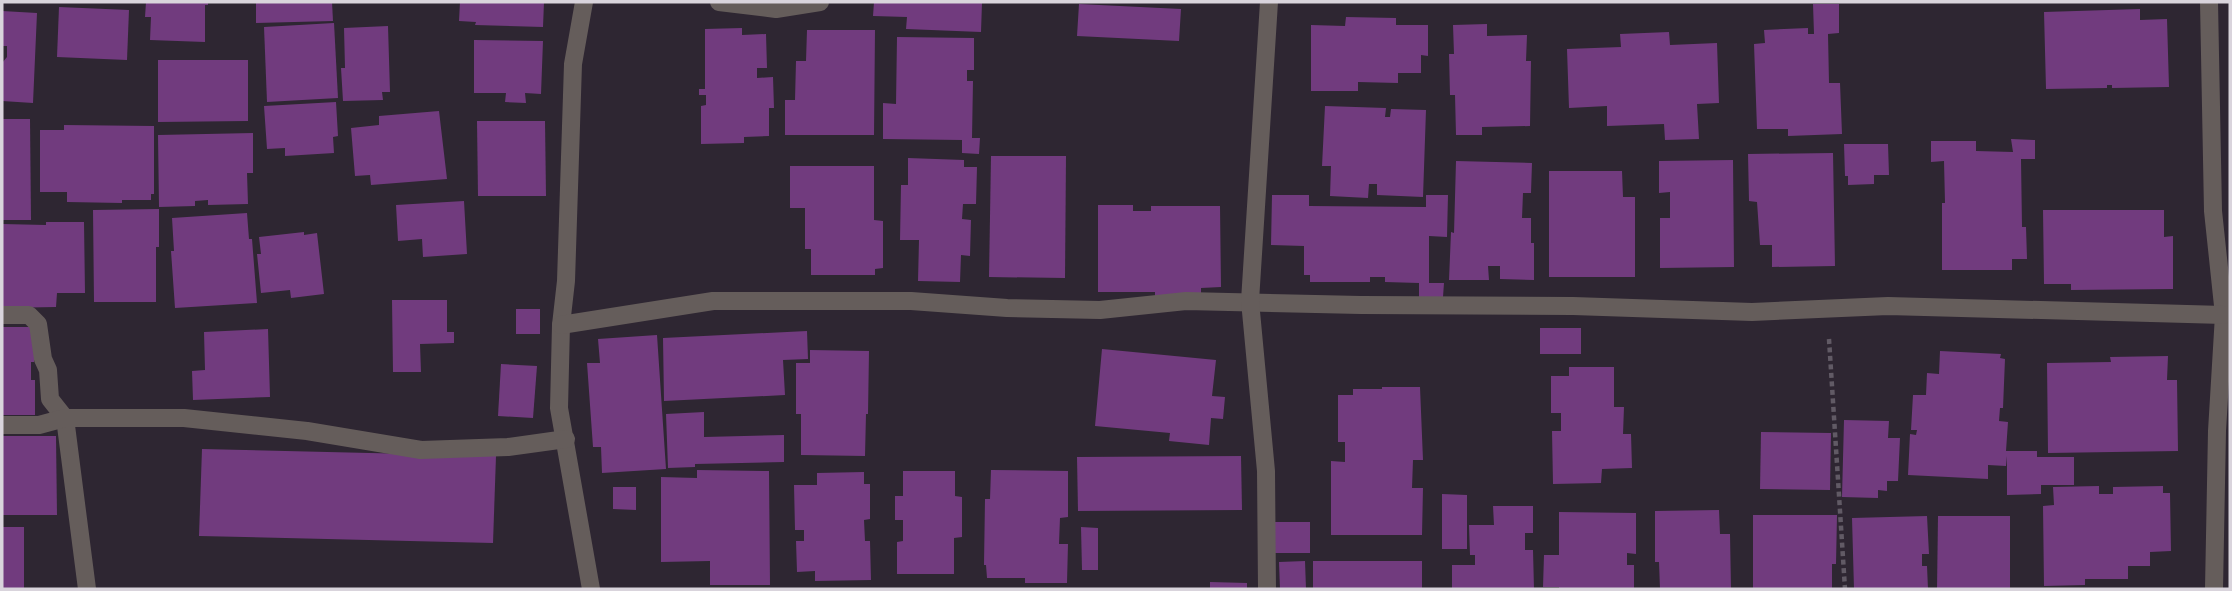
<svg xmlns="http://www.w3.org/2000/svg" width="2232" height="591" viewBox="0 0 2232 591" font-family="'Archivo Narrow',sans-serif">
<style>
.building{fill:#713b7e}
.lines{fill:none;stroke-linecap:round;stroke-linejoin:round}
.path{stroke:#615a65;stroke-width:4.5;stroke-dasharray:5 3.5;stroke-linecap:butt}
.street{stroke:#655d5b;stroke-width:18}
</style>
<rect width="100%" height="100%" fill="#2e2632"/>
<g class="building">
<polygon points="146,2 208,2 208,5 205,5 205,42 150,40 151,17 145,17"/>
<polygon points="256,2 332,2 333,21 256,23"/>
<polygon points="460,2 544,2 543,27 475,25 476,22 459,21"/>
<polygon points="874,2 982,3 981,32 906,29 907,17 873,16"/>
<polygon points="1079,4 1181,9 1179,41 1077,36"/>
<polygon points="1813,4 1839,4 1839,33 1828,34 1829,83 1840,83 1842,134 1788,136 1788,129 1757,129 1754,44 1765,43 1764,30 1808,28 1808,34 1814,34"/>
<polygon points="59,7 129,10 127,60 57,57"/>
<polygon points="2140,9 2140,20 2167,19 2169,87 2112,88 2112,85 2107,85 2107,88 2046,89 2044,12"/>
<polygon points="2,11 37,13 33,103 2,101 2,63 7,57 7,46 2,46"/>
<polygon points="1346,17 1396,18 1396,25 1428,25 1428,56 1421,55 1421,73 1398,73 1398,83 1358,82 1358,91 1311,91 1311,25 1345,26"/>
<polygon points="334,23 338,98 267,102 264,27"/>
<polygon points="1487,24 1487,36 1527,35 1526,61 1531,61 1530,126 1482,127 1482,135 1456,135 1455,95 1450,95 1449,54 1454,54 1453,25"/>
<polygon points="388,26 390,92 382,92 383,100 343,101 341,68 345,68 344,28"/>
<polygon points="742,28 742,35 766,34 767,68 757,68 757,78 773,77 774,108 769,108 769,136 744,137 744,143 701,144 701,106 706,105 706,95 699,95 699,89 705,89 705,29"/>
<polygon points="807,30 875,30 874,135 785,135 785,100 795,100 796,61 806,61"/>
<polygon points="1669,32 1670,45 1717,43 1719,103 1697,104 1699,139 1665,140 1664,124 1607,126 1607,106 1569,108 1567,49 1621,47 1620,34"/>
<polygon points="897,37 974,38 974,70 967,70 967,81 973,81 972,138 980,138 979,154 962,153 962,140 883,139 883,103 896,104"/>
<polygon points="474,40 543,41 541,94 525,93 526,103 505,102 506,93 474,93"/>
<polygon points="158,60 248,60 248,121 158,122"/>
<polygon points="336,102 338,136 333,137 334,153 285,156 285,148 267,149 264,106"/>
<polygon points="1325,106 1386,108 1385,117 1390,117 1391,109 1426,110 1423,197 1377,195 1377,184 1369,184 1368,198 1330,196 1331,166 1322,166"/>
<polygon points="439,111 447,179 371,185 370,175 355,176 351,128 379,125 379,116"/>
<polygon points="2,119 30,119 31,220 2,220"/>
<polygon points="477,121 545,121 546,196 478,196"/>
<polygon points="64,125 154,126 154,194 151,194 151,200 122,200 122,203 67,202 67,192 40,192 40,130 64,130"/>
<polygon points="253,133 253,173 247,173 248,204 208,205 208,200 195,201 195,206 159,207 158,135"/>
<polygon points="2011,139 2035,140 2035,159 2021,159 2022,227 2026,227 2027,259 2012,259 2012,270 1942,270 1942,203 1945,203 1944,161 1931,162 1931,141 1976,141 1976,151 2013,152"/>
<polygon points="1844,144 1888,144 1889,175 1874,175 1874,184 1848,185 1848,176 1845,176"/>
<polygon points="1833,153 1835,266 1772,267 1772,245 1760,245 1757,202 1749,201 1748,154"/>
<polygon points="991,156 1066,156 1065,278 989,277"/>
<polygon points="908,158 964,160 964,167 977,167 976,204 963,204 962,219 971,220 970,256 961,255 960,282 918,281 919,240 900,240 901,185 908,185"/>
<polygon points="1733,160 1734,267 1660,268 1660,218 1670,218 1670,192 1659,193 1659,161"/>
<polygon points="1456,161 1532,163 1531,193 1523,193 1522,218 1531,218 1531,243 1534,243 1534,280 1500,279 1500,266 1488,266 1489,280 1449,280 1451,232 1454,233"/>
<polygon points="790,166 874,166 874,220 883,221 883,268 875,269 875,275 811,275 811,249 805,249 805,208 790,208"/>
<polygon points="1549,171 1622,171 1623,197 1635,197 1635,277 1549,277"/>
<polygon points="1272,195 1309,195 1309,206 1426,207 1426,195 1448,195 1447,237 1429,236 1429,283 1444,283 1443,297 1419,297 1419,283 1385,282 1385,277 1370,277 1370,282 1310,282 1310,275 1304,275 1304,246 1271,245"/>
<polygon points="464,201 467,254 423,257 422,239 398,241 396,205"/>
<polygon points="1098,205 1133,205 1133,211 1151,211 1151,206 1220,206 1221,287 1201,288 1201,298 1155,298 1155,292 1098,292"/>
<polygon points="159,209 159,247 156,247 156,302 94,302 93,210"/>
<polygon points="2043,210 2164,210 2164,237 2173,236 2173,289 2071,290 2071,284 2044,284"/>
<polygon points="247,213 249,239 252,239 257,303 175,308 171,251 174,251 172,218"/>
<polygon points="46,222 84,222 85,293 57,293 56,307 2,308 2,224 46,225"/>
<polygon points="304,232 304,235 317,233 324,294 291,298 290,290 261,293 257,254 261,254 259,237"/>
<polygon points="392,300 447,300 447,332 454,332 454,343 420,344 421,372 393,372"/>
<rect x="516" y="309" width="24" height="25"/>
<polygon points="2,327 34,327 34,362 31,362 31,380 35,380 35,415 2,415"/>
<rect x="1540" y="328" width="41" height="26"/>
<polygon points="268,329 270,397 193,400 192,371 205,370 204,332"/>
<polygon points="807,331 808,359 783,360 785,395 664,401 663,338"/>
<polygon points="657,335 666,469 602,473 601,447 593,447 587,363 600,363 598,339"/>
<polygon points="1102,349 1216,360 1212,396 1225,397 1223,419 1211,418 1209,445 1169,441 1170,433 1095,426"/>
<polygon points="810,350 869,351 868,414 866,414 865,456 801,455 801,414 796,414 796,363 810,363"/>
<polygon points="1940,351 2001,354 2000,358 2005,359 2003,408 2000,408 1999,421 2008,422 2006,451 2037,451 2037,457 2074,457 2074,485 2041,485 2041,494 2007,495 2007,456 2006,466 1988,465 1988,479 1908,475 1910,434 1916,435 1917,430 1911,430 1913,395 1926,395 1927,373 1939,374"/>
<polygon points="2168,356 2167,380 2177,380 2178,451 2048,453 2047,363 2111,362 2110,357"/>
<polygon points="501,364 537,366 533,418 498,416"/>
<polygon points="1569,367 1614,367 1614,407 1624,407 1623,434 1631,434 1632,468 1602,469 1601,483 1553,484 1552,431 1561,431 1561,413 1551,413 1551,376 1569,376"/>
<polygon points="1382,387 1420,387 1423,460 1413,460 1412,488 1423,488 1422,535 1331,535 1331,461 1345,462 1345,442 1338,442 1338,395 1353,395 1353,389 1382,389"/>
<polygon points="704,412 704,437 784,435 784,462 695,464 695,467 668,468 666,414"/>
<polygon points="1844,420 1889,421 1888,438 1900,438 1898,481 1887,481 1887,491 1878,490 1878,498 1842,497"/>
<polygon points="1761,432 1831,433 1830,490 1760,489"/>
<polygon points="2,436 56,436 57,515 2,515"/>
<polygon points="202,449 496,456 493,543 199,536"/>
<polygon points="1241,456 1242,510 1078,511 1077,457"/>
<polygon points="697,470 769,471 770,585 710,585 710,561 661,562 661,477 697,478"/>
<polygon points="991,470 1068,471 1068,517 1060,518 1059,544 1068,544 1067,583 1025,583 1025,578 987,578 986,565 984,565 985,499 990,499"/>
<polygon points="903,471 955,471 955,496 962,497 962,537 954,538 954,574 897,574 897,542 903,541 903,520 895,520 895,496 903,496"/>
<polygon points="864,472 864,484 870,484 870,519 864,520 865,541 870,541 871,580 815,581 815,571 797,572 796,541 804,541 804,530 795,530 794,485 817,485 817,473"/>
<polygon points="2099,486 2099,494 2113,494 2113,487 2163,486 2163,493 2170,493 2171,551 2150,552 2150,566 2128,566 2128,579 2085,579 2085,585 2044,586 2043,506 2054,505 2053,487"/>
<polygon points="613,487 636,487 636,510 613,509"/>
<polygon points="1442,494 1467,495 1467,549 1442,549"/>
<polygon points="1493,506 1533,506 1533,533 1525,533 1525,550 1533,550 1534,589 1452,589 1452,565 1475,565 1475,555 1470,555 1469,525 1494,525"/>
<polygon points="1719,510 1720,534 1730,534 1731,589 1660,589 1659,562 1655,562 1655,511"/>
<polygon points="1559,512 1636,513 1636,554 1627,553 1627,565 1634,565 1634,589 1559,589 1559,587 1543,587 1544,555 1559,555"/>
<polygon points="1753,515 1837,515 1836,564 1832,564 1832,589 1753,589"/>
<polygon points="1927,516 1929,554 1922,554 1922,566 1927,566 1928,589 1854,589 1852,518"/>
<polygon points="1938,516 2010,516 2010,589 1937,589"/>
<rect x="1272" y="522" width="38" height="31"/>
<rect x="2" y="527" width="22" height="62"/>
<polygon points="1081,527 1098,528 1098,570 1082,570"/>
<polygon points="1305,561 1306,589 1280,589 1279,562"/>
<rect x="1313" y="561" width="109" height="28"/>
<polygon points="1210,582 1247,583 1247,589 1210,589"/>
</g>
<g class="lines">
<polyline class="path" points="1829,339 1845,589"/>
<g class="street">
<polyline points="584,2 573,64 566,281 561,325 559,408 591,589"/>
<polyline points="719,2 776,9 820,2"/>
<polyline points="2209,2 2213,211 2224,315 2217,431 2214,589"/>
<polyline points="2,315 29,315 38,324 43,359 48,370 50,399 65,418 87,589"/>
<polyline points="561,325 713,301 911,301 1007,308 1100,310 1186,301 1361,305 1573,306 1752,312 1888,306 2224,315"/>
<polyline points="2,425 39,425 65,418 184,418 307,431 421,450 508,447 566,439"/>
<polyline points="1267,589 1266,471 1250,301 1269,2"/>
</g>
</g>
<rect width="2232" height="591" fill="none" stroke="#d9d4dc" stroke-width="7"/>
</svg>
